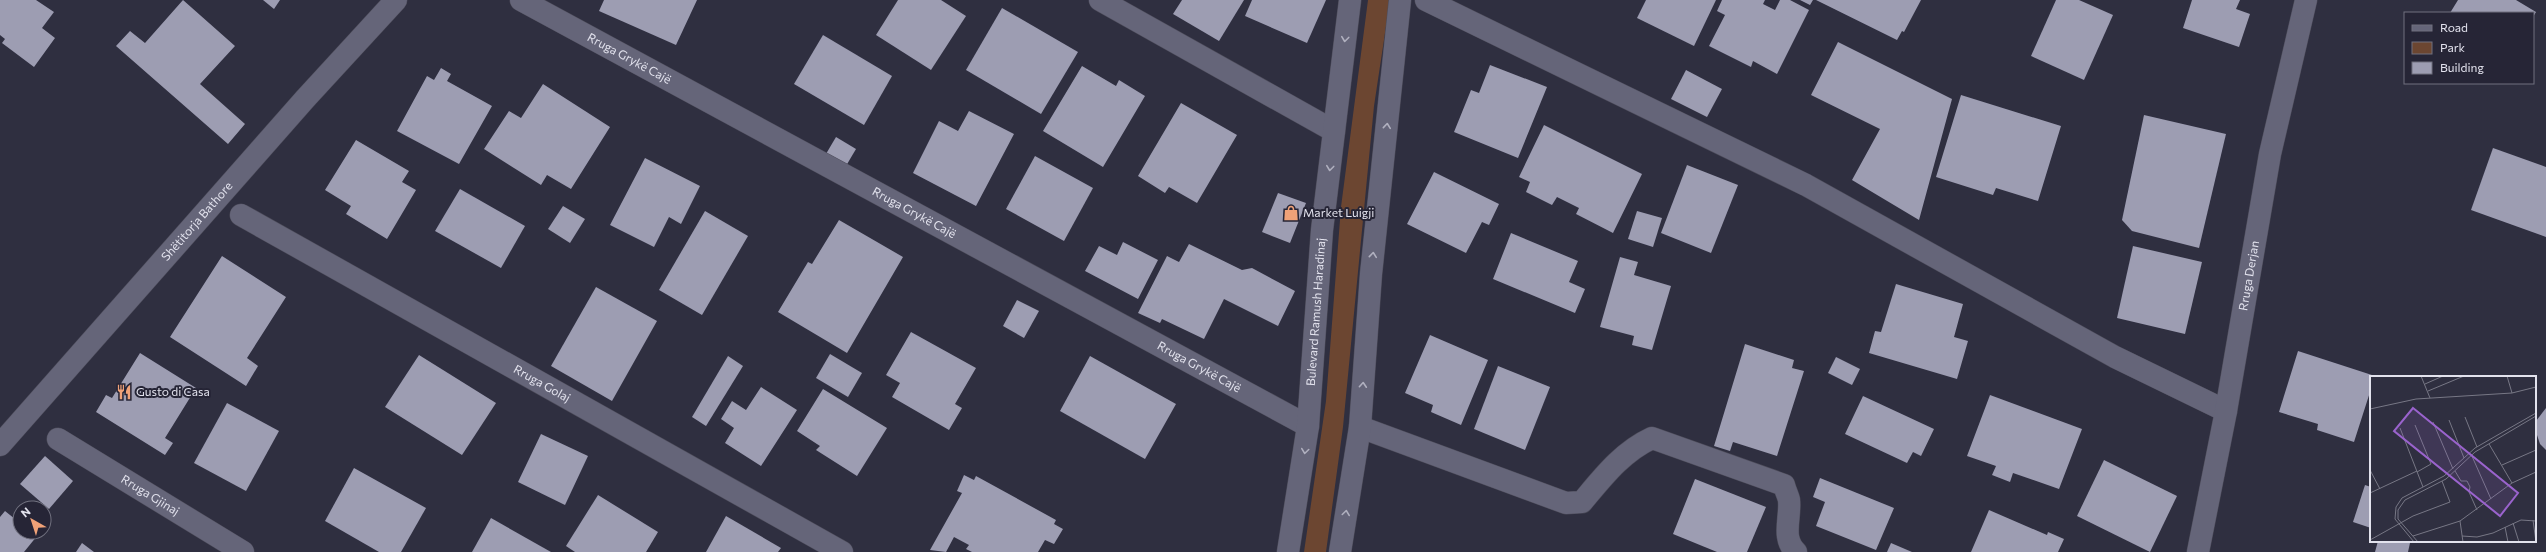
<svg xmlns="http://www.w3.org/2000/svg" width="2546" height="552" viewBox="0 0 2546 552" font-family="Commissioner,sans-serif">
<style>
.green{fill:#6c4631}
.building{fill:#9d9db2}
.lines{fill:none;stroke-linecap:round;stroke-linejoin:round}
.minor-casing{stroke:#4d4c5a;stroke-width:23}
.minor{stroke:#656579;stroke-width:22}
.oneway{stroke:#b0b0bf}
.labels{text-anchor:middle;stroke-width:4;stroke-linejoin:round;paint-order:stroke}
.street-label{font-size:12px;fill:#e2e2ed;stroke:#262536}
.poi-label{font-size:12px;fill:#e2e2ed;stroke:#262536;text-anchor:start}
.inset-road{fill:none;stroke:#777785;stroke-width:1}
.view{fill:#9a63cd;fill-opacity:0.15;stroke:#9a63cd;stroke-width:2}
.inset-edge{fill:none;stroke:#e2e2ed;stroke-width:2}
</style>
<rect width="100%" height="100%" fill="#2f2f40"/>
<polygon class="green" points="1368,0 1390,0 1374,106 1343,427 1326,552 1304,552 1326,401 1341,207"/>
<g class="building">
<polygon points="0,0 36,0 54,12 42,28 55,38 34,67 2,43 5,39 0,35"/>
<polygon points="183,0 235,46 200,84 245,124 228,144 116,46 130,31 145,43"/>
<polygon points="263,0 280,0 274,9"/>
<polygon points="604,0 697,0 676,45 599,11"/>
<polygon points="898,0 941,0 966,16 931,70 876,35"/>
<polygon points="1182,0 1244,0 1219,41 1173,14"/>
<polygon points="1252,0 1326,0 1307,43 1245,16"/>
<polygon points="1646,0 1716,0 1694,46 1637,18"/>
<polygon points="1722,0 1765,0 1763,4 1775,10 1780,0 1790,0 1809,10 1777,74 1753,61 1751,67 1709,46 1725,15 1717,11"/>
<polygon points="1800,0 1813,0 1810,5"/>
<polygon points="1816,0 1921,0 1904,32 1902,31 1897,40"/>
<polygon points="2056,0 2079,0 2113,15 2084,80 2031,56"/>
<polygon points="2192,0 2240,0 2236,9 2250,14 2239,47 2183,28"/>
<polygon points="2458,0 2516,0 2536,12 2533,17 2533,13 2450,13"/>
<polygon points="1002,8 1078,52 1041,114 966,70"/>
<polygon points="823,35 892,76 864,125 794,84"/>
<polygon points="1838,42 1952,99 1919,220 1852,180 1880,129 1811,95"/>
<polygon points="1490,65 1547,87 1518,158 1454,132 1471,90 1479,93"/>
<polygon points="1082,66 1116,86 1119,80 1145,96 1103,167 1043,131"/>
<polygon points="441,68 451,74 447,81 492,106 459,164 397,131 427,76 434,80"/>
<polygon points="1686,70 1722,89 1707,117 1671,99"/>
<polygon points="543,84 610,127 571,189 547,175 541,185 484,149 509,111 521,118"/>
<polygon points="1961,95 2061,126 2038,201 1996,188 1993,195 1936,177"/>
<polygon points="1181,103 1237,135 1197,203 1169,187 1165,193 1138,176"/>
<polygon points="969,111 1014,134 976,206 913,173 939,121 958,131"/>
<polygon points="2144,115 2226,134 2199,248 2132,231 2122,220"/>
<polygon points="1544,125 1642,174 1613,233 1576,214 1579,208 1557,197 1552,205 1526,192 1530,182 1519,177"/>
<polygon points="836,137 856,149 843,171 823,159"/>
<polygon points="356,140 409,171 402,182 416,190 387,239 346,214 351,206 325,190"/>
<polygon points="2493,148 2546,167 2546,237 2471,210"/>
<polygon points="1035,156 1093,188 1064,241 1006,209"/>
<polygon points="645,158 700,186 681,224 669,217 654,247 610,225"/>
<polygon points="1687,165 1738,185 1711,253 1661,233"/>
<polygon points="1434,172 1499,204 1489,225 1482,222 1466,253 1407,224"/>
<polygon points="460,189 525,226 501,268 435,231"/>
<polygon points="1278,193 1306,203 1290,243 1262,232"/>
<polygon points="563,206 585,219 570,243 548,229"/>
<polygon points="705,211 748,236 702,315 659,290"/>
<polygon points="1637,211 1662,218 1653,247 1628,239"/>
<polygon points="839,220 903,257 847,353 778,312 808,262 812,264"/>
<polygon points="1511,233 1578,261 1569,282 1585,289 1575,313 1493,279"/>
<polygon points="1123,242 1158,260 1138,299 1085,271 1099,246 1117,255"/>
<polygon points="1189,244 1242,270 1252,268 1295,291 1278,326 1224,299 1204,339 1162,319 1160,323 1138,313 1167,256 1179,262"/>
<polygon points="2133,246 2202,262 2185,334 2117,318"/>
<polygon points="222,256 286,297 247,358 258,366 246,386 170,337"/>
<polygon points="1620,257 1638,262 1634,275 1671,286 1652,350 1632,345 1634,336 1600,327"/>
<polygon points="1896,284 1963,304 1954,337 1968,341 1957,379 1869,353 1875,331 1881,332"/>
<polygon points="596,287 657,321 612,401 551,366"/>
<polygon points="1017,300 1039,311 1024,338 1003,326"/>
<polygon points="911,332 976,368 955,404 962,408 949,430 892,397 900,383 886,375"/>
<polygon points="1430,335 1488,360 1461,425 1431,412 1433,405 1405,393"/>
<polygon points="1745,344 1794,360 1792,368 1804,371 1777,456 1733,442 1730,451 1714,446"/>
<polygon points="2298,351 2375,376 2371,377 2371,389 2354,442 2317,430 2318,424 2279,412"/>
<polygon points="140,353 196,388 165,438 173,443 165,455 96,412 106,395 112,398"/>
<polygon points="830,354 862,373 848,397 816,378"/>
<polygon points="419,355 496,403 462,455 385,407"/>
<polygon points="728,356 743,366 706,426 692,417"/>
<polygon points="1090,356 1176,404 1145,459 1060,411"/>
<polygon points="1836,357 1860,369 1852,385 1828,373"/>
<polygon points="1498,366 1550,387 1525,450 1474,429"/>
<polygon points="761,387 797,410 761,466 725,443 734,428 721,419 732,401 746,410"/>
<polygon points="823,389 887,428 857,476 816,450 820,446 797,431"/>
<polygon points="1990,395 2082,429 2059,489 2013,473 2010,482 1992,475 1996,466 1967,456"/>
<polygon points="1863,396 1934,429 1921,456 1913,452 1907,463 1845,434"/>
<polygon points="227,403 279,431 246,491 194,463"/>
<polygon points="2546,408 2546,450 2540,444 2535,429 2536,421"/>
<polygon points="541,434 588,456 565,505 518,482"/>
<polygon points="45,456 73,481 49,509 20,484"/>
<polygon points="2104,460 2177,496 2150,552 2077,516"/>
<polygon points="354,468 426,508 401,552 379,552 325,521"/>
<polygon points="964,475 974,480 976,476 1056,520 1054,524 1063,529 1054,544 1045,540 1038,552 972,552 966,549 969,545 954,537 946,552 930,550 962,493 957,491"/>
<polygon points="1820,478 1894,508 1876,550 1816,526 1825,502 1813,497"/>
<polygon points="1695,479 1766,507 1747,552 1717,552 1673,534"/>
<polygon points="2365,485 2371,487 2371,528 2353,522"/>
<polygon points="598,495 658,532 646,552 575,552 566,546"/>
<polygon points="1989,510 2047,535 2048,532 2064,539 2058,552 1971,552"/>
<polygon points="5,511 20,523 20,532 32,532 37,536 24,552 0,552 0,517"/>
<polygon points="726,516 781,548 778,552 706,552"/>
<polygon points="491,518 551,552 472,552"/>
<polygon points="2378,541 2402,541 2410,543 2408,552 2375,552"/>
<polygon points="82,543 94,552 76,552"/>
<polygon points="1891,543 1912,552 1887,552"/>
</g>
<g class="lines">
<defs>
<g id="minor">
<path id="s1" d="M521 0 1308 426"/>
<polyline points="1100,0 1334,131"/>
<polyline points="1426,0 1806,185 2115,357 2226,411"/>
<path id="s2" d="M241 215 842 552"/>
<path d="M1360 427 1566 503 1582 502C1603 477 1622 452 1652 438L1784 485C1785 490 1788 495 1789 500 1791 518 1781 538 1796 552"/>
<path id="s3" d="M58 439 243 552"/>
<path id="s4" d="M0 445 305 99 396 0"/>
<path id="s5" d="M1288 552 1308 426 1322 230 1350 0"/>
<polyline points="1340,552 1360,427 1371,274 1400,0"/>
<path id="s6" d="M2198 552 2226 411 2270 154 2306 0"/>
</g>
</defs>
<use href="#minor" class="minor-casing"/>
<use href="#minor" class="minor"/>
</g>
<defs><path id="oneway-chevron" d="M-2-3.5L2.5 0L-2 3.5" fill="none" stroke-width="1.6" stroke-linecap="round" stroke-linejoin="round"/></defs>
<g class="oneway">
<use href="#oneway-chevron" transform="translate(1345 39) rotate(97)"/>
<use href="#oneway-chevron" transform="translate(1387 126) rotate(-84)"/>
<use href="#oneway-chevron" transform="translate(1330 168) rotate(97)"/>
<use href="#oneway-chevron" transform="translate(1373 255) rotate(-84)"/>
<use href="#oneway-chevron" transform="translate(1363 385) rotate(-86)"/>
<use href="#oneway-chevron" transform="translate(1305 451) rotate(98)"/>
<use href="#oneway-chevron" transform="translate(1346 513) rotate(-82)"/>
</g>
<defs>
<symbol id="shop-bare" viewBox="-9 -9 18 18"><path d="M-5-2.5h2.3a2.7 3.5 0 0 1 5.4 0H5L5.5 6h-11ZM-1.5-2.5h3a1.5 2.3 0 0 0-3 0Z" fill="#f0a278" stroke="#262536" stroke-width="2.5" paint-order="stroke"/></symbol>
<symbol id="restaurant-bare" viewBox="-9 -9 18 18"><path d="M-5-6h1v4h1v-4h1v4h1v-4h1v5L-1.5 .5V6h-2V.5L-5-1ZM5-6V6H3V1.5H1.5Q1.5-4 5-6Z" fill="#f0a278" stroke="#262536" stroke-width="2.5" paint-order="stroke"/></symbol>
</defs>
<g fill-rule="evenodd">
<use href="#shop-bare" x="1280" y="202" width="22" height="22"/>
<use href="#restaurant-bare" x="113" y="381" width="22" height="22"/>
</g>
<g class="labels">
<g class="street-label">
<text dy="4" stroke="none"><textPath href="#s1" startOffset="123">Rruga Grykë Cajë</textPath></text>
<text dy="4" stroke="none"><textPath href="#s1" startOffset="447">Rruga Grykë Cajë</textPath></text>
<text dy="4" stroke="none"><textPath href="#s4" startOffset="298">Shëtitorja Bathore</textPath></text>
<text dy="4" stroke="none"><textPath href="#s6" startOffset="281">Rruga Derjan</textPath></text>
<text dy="4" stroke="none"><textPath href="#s5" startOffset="242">Bulevard Ramush Haradinaj</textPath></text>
<text dy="4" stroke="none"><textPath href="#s1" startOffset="771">Rruga Grykë Cajë</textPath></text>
<text dy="4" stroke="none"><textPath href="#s2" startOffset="345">Rruga Golaj</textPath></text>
<text dy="4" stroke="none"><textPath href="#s3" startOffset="108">Rruga Gjinaj</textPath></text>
</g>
<g class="poi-label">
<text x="1303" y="217">Market Luigji</text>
<text x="136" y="396">Gusto di Casa</text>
</g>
</g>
<g transform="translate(2370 376)">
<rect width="166" height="166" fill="#2f2f40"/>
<path class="inset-road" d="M51 0 60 22M137 0 142 17M55 8 73 0M58 15 94 0M0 33 46 23 142 17 166 11M95 41 107 71M79 44 94 82M63 46 83 93M45 49 61 88 47 96M30 52 53 111M119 68 142 107M101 78 121 123M132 89 166 74M0 94 10 113M85 95 91 105H97L100 111 99 116 107 134M0 117 47 95M163 144 166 166M90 145 93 166M143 147 149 166M135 151 138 166M43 160 90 145 142 107 166 96M92 160 107 161 123 157 151 144 166 145M0 164 43 140 80 126 72 105M44 166 25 143 26 131 32 122 74 100 105 72 166 37M48 166 28 143V134L35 124 76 103 105 76 166 40"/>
<path class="view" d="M43 32 148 117 130 140 24 55Z"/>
<rect width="166" height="166" class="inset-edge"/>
</g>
<rect x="2404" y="12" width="130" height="72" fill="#262536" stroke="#71717f"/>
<rect x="2412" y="25" width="20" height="6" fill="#656579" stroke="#71717f"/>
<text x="2440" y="32" font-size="12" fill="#e2e2ed">Road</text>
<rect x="2412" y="42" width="20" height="12" fill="#6c4631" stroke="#71717f"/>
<text x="2440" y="52" font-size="12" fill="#e2e2ed">Park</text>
<rect x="2412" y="62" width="20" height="12" fill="#9d9db2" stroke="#71717f"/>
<text x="2440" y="72" font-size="12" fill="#e2e2ed">Building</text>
<g transform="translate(32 520) rotate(321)"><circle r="19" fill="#262536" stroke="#71717f"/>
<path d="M0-3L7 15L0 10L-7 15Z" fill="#f0a278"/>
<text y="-6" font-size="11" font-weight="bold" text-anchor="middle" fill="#e2e2ed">N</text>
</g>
</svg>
